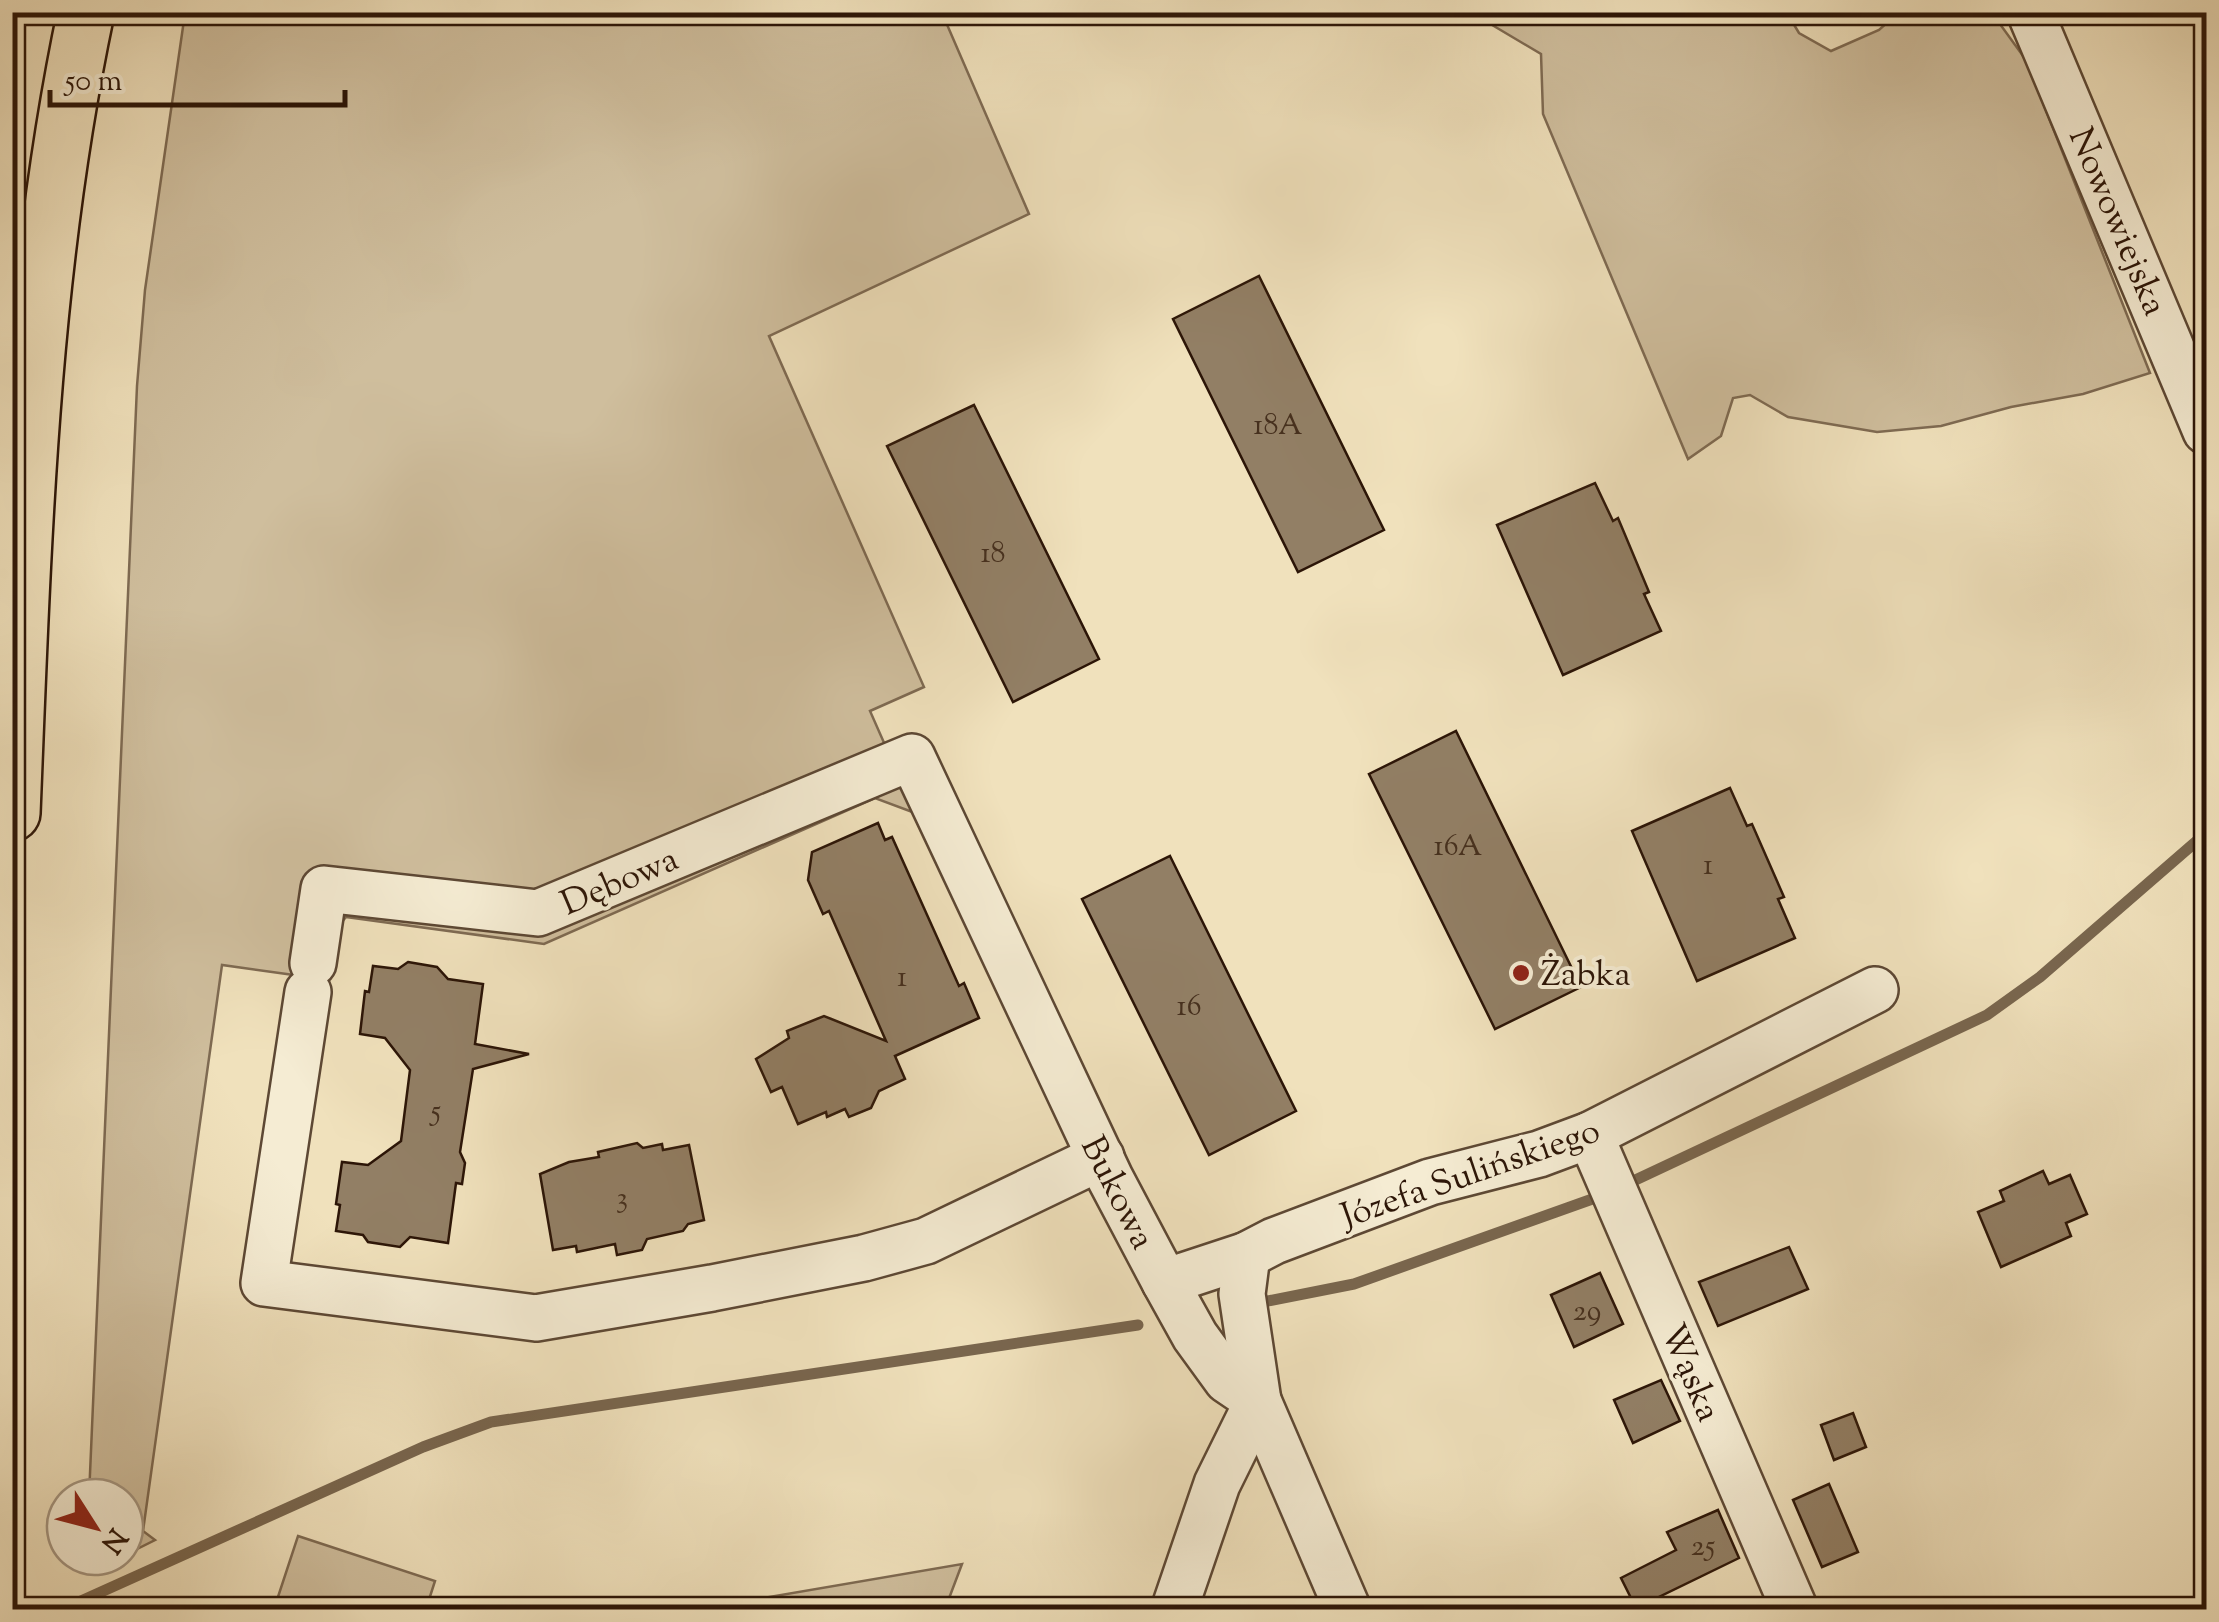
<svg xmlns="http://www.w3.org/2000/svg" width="2219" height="1622" viewBox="0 0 2219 1622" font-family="'Sorts Mill Goudy',serif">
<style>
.green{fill:#cfbe9d;stroke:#7e6a52;stroke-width:2.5}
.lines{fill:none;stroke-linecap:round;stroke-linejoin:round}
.stream{stroke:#79664e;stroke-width:11}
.building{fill:#927f65;stroke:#2c1507;stroke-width:2.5}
.street-casing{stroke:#5d4834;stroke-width:50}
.primary-casing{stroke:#2c1507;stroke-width:60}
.street{stroke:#f5ecd3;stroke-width:45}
.primary{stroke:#f0e1bc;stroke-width:55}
.poi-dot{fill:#8f2418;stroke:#f5ecd3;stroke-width:4}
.labels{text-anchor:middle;stroke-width:8;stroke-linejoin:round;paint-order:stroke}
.number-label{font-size:30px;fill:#46301e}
.street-label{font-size:35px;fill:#2c1507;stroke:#f5ecd3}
.poi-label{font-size:35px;fill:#2c1507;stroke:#f5ecd3;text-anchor:start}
</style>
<rect width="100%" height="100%" fill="#f0e1bc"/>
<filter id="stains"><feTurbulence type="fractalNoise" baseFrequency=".002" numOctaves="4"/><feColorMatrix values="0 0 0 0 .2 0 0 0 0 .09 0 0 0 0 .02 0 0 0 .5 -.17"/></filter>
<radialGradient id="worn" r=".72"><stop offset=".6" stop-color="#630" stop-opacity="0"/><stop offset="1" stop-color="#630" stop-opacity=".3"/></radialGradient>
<g class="green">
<polygon points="185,13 942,13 1029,214 769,336 924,687 870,711 915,813 875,798 544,944 346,917 328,939 323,979 222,965 143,1531 155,1540 125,1555 125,1497 89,1497 137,386 145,290"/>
<polygon points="1472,13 1787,13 1799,33 1831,51 1879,30 1898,13 1992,13 2026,60 2150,373 2083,394 2011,407 1941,426 1877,432 1788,417 1750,395 1733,398 1721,436 1688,459 1543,114 1541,54"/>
<polygon points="298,1536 435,1581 426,1609 274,1609"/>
<polygon points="962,1564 945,1609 699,1609"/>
</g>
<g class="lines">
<g class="stream">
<polyline points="1629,1183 1987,1015 2040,977 2206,833"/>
<polyline points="1263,1302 1354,1284 1598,1197"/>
<polyline points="61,1610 423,1447 491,1422 1138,1325"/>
</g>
</g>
<g class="building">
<polygon points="1259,276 1384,530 1298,572 1173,319"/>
<polygon points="974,405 1099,659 1013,702 887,446"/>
<polygon points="1595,483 1613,521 1618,518 1649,592 1644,594 1661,631 1563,675 1497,525"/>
<polygon points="1456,731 1581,987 1495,1029 1369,774"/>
<polygon points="1730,788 1747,826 1752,824 1784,897 1778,899 1795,938 1697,981 1632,831"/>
<polygon points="878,823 885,840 892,837 959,986 964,983 979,1018 895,1056 905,1079 879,1091 871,1108 849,1117 845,1109 827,1117 826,1112 798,1124 782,1087 771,1092 756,1059 789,1038 787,1031 824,1016 886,1041 829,911 823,914 808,880 812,852"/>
<polygon points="1170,856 1296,1111 1209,1155 1082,899"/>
<polygon points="408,962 437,967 448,979 483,984 475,1044 529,1054 473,1069 460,1152 465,1163 462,1184 456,1183 448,1243 410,1237 400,1247 368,1242 363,1235 336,1231 340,1205 336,1204 342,1162 368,1165 401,1141 410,1070 385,1038 360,1034 365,991 369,992 373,966 398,969"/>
<polygon points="637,1143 643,1148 662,1144 663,1150 689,1145 704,1220 688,1224 683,1231 647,1239 642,1250 617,1255 615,1244 577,1252 576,1246 553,1250 540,1174 569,1162 599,1157 598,1152"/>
<polygon points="2043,1171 2049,1184 2070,1175 2087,1214 2066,1223 2071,1236 2001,1267 1978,1212 2004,1201 2000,1191"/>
<polygon points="1789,1247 1808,1289 1718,1326 1699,1282"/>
<polygon points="1600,1273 1623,1324 1574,1347 1551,1295"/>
<polygon points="1661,1380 1680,1421 1633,1443 1614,1400"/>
<polygon points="1853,1413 1866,1447 1834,1460 1821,1425"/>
<polygon points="1829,1484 1858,1552 1822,1567 1793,1500"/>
<polygon points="1718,1510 1739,1558 1636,1608 1621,1578 1676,1550 1667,1532"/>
</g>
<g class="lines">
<defs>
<g id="street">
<polyline points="2030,12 2206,431"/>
<polyline points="313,963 324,889 538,913 912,757 1110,1178 1165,1282 1195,1336 1227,1380 1258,1401 1348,1610"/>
<polyline points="308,992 264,1283 536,1318 712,1288 864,1258 926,1241 1101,1157"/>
<polyline points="1590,1135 1795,1610"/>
<polyline points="1165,1282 1247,1255 1274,1241 1430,1182 1539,1154 1590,1135 1875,990"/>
<polyline points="1174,1610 1217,1484 1258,1401 1242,1294 1247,1255"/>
</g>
<path id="primary" d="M12 813C23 545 30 276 86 12"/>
</defs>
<use href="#street" class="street-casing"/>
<use href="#primary" class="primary-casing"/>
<use href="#street" class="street"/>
<use href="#primary" class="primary"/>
</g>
<circle class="poi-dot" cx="1521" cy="973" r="10"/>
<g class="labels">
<g class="number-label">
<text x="1278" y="434">18A</text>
<text x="993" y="562">18</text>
<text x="1458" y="855">16A</text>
<text x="1708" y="874">1</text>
<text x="902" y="986">1</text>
<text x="1189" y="1015">16</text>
<text x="436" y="1120">5</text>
<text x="622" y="1207">3</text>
<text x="1587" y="1320">29</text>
<text x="1703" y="1555">25</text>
</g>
<g class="street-label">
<text transform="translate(2119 221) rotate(67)" y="12">Nowowiejska</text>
<text transform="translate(619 880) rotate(-23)" y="12">Dębowa</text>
<text transform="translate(1470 1172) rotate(-19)" y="12">Józefa Sulińskiego</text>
<text transform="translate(1119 1192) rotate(63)" y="12">Bukowa</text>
<text transform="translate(1692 1372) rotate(67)" y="12">Wąska</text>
</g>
<g class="poi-label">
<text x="1541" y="985">Żabka</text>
</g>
</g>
<rect width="2219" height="1622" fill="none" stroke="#f0e1bc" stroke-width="50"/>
<rect x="15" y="15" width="2189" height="1592" fill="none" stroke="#2c1507" stroke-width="5"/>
<rect x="25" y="25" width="2169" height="1572" fill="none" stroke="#2c1507" stroke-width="2.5"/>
<g transform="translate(95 1527) rotate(126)"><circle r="48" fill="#f5ecd3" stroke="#a59681" stroke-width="2.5"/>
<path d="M0-8L18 38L0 25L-18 38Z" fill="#8f2418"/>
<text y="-15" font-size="28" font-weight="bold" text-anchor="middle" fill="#2c1507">N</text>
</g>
<path d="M50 90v15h295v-15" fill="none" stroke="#2c1507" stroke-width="5"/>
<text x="65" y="90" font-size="30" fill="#2c1507" stroke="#f5ecd3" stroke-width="8" paint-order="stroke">50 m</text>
<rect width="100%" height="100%" filter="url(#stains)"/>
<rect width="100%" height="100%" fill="url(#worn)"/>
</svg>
